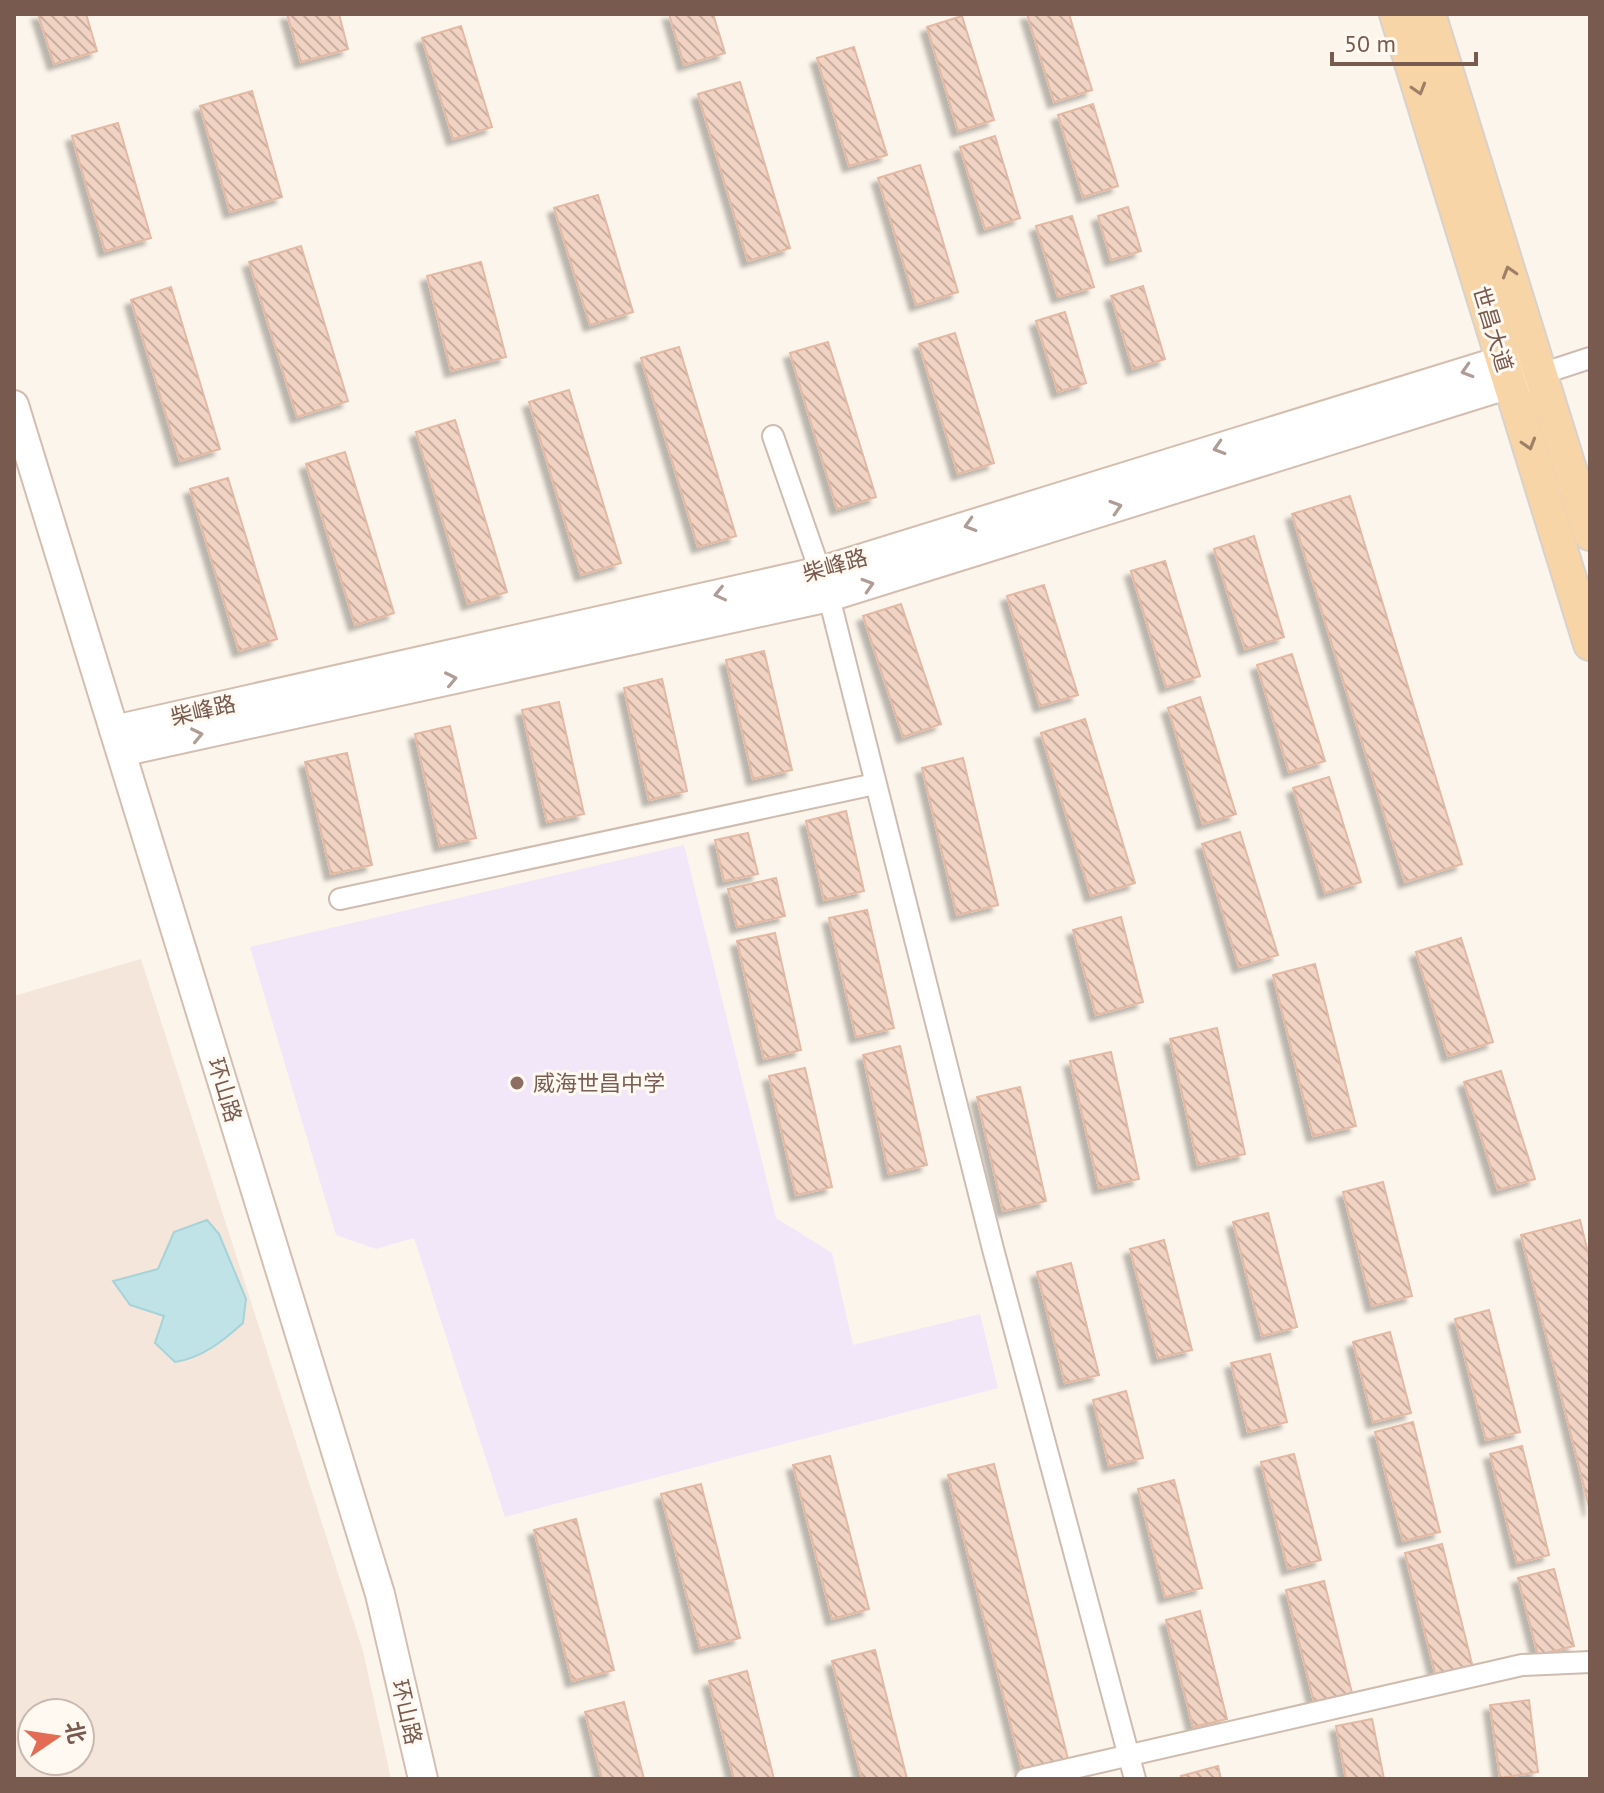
<svg xmlns="http://www.w3.org/2000/svg" width="1604" height="1793" viewBox="0 0 1604 1793" font-family="'PT Sans','Noto Sans SC',sans-serif">
<style>
.residential{fill:#f4e6da;fill-rule:evenodd}
.education{fill:#f2e7f9}
.water{fill:#bfe3e6;stroke:#a6d3d8;stroke-width:2}
.building{fill:url(#building-back-hatch);stroke:#e4b9a4;stroke-width:2;filter:url(#shadow)}
.lines{fill:none;stroke-linecap:round;stroke-linejoin:round}
.street-casing{stroke:#cfbcb0;stroke-width:24}
.secondary-casing{stroke:#d4beb0;stroke-width:32}
.primary-casing{stroke:#d9d1cd;stroke-width:36}
.street{stroke:#fff;stroke-width:20}
.secondary{stroke:#fff;stroke-width:28}
.primary{stroke:#f8d5a6;stroke-width:32}
.oneway{stroke:#9e7f68}
.oneway2{stroke:#ae9c95}
.education-dot{fill:#8d6e63;stroke:#fff9f2;stroke-width:3}
.labels{text-anchor:middle;stroke-width:6;stroke-linejoin:round;paint-order:stroke}
.street-label{font-size:22px;fill:#785a4e;stroke:#fff9f2}
.education-label{font-size:22px;fill:#785e54;stroke:#fff9f2;text-anchor:start}
</style>
<defs>
<pattern id="building-back-hatch" width="6" height="6" patternUnits="userSpaceOnUse" patternTransform="scale(2)"><rect width="6" height="6" fill="#f1d3c3"/><path d="M-1 5l2 2M0 0l6 6M5-1l2 2" fill="none" stroke="#c8aea1"/></pattern>
<filter id="shadow"><feDropShadow dx="-6" dy="6" stdDeviation="2" flood-color="#0004"/></filter>
</defs>
<rect width="100%" height="100%" fill="#fcf5eb"/>
<path class="residential" d="M141 959 363 1651 391 1779H14V996ZM32 1713H80V1761H32Z"/>
<polygon class="education" points="684,845 776,1218 832,1253 853,1345 980,1314 998,1388 505,1517 414,1238 376,1249 336,1235 250,947"/>
<path class="water" d="M207 1220 219 1234 246 1299 243 1323C223 1341 202 1358 175 1362L155 1343 164 1316 130 1305 113 1281 158 1269 174 1232Z"/>
<g class="building">
<polygon points="38,14 86,14 97,51 54,64"/>
<polygon points="287,14 339,14 348,49 301,62"/>
<polygon points="669,14 713,14 725,53 684,65"/>
<polygon points="1027,14 1069,14 1092,90 1054,102"/>
<polygon points="962,16 994,120 958,131 927,27"/>
<polygon points="461,26 492,127 453,139 422,38"/>
<polygon points="854,47 887,155 849,166 817,58"/>
<polygon points="740,82 790,248 748,261 698,94"/>
<polygon points="252,91 282,197 230,212 200,106"/>
<polygon points="1093,104 1118,186 1083,197 1058,115"/>
<polygon points="118,123 151,238 105,251 72,136"/>
<polygon points="995,136 1020,218 985,229 960,147"/>
<polygon points="920,165 958,292 916,305 878,178"/>
<polygon points="598,195 633,312 590,325 554,208"/>
<polygon points="1128,207 1141,251 1111,260 1098,216"/>
<polygon points="1072,216 1094,287 1058,297 1036,226"/>
<polygon points="301,246 348,401 297,417 249,262"/>
<polygon points="481,262 506,357 451,371 427,276"/>
<polygon points="1143,286 1165,359 1133,369 1111,296"/>
<polygon points="171,287 220,449 180,461 131,300"/>
<polygon points="1065,312 1086,383 1058,392 1036,321"/>
<polygon points="955,333 994,463 958,474 919,344"/>
<polygon points="828,342 876,497 837,509 790,353"/>
<polygon points="679,347 736,536 698,547 641,358"/>
<polygon points="569,390 621,563 581,575 529,402"/>
<polygon points="455,420 507,592 468,604 416,432"/>
<polygon points="345,452 394,613 355,625 306,464"/>
<polygon points="228,478 277,639 239,651 190,489"/>
<polygon points="1350,496 1462,864 1405,882 1292,514"/>
<polygon points="1254,536 1284,637 1245,649 1214,549"/>
<polygon points="1165,561 1200,676 1166,687 1131,571"/>
<polygon points="1044,585 1078,695 1040,706 1007,596"/>
<polygon points="901,604 941,724 903,737 863,616"/>
<polygon points="764,651 792,770 753,779 726,660"/>
<polygon points="1292,654 1325,761 1289,772 1257,665"/>
<polygon points="662,679 687,791 649,800 624,688"/>
<polygon points="1200,697 1236,814 1203,824 1168,708"/>
<polygon points="559,702 584,814 547,822 522,710"/>
<polygon points="1085,719 1135,883 1091,896 1041,733"/>
<polygon points="450,726 476,838 440,846 415,734"/>
<polygon points="347,753 372,865 331,874 305,762"/>
<polygon points="963,758 998,905 957,915 922,768"/>
<polygon points="1329,777 1361,882 1325,893 1293,788"/>
<polygon points="846,811 864,891 824,900 806,821"/>
<polygon points="1240,832 1278,955 1239,967 1202,844"/>
<polygon points="748,833 758,874 724,881 715,840"/>
<polygon points="776,878 785,916 737,927 728,889"/>
<polygon points="867,910 894,1028 856,1037 829,918"/>
<polygon points="1121,917 1143,1002 1096,1015 1073,930"/>
<polygon points="775,933 801,1050 764,1059 737,941"/>
<polygon points="1461,938 1493,1042 1448,1056 1416,952"/>
<polygon points="1315,964 1356,1126 1313,1136 1273,975"/>
<polygon points="1217,1028 1245,1154 1198,1165 1170,1039"/>
<polygon points="900,1046 927,1165 889,1174 863,1055"/>
<polygon points="1111,1052 1139,1179 1099,1188 1070,1061"/>
<polygon points="805,1068 832,1187 796,1195 769,1076"/>
<polygon points="1501,1071 1535,1179 1498,1190 1464,1082"/>
<polygon points="1020,1087 1046,1201 1003,1211 977,1097"/>
<polygon points="1383,1182 1412,1296 1372,1306 1343,1192"/>
<polygon points="1268,1213 1297,1327 1262,1336 1233,1222"/>
<polygon points="1580,1220 1590,1261 1590,1511 1521,1235"/>
<polygon points="1164,1240 1192,1350 1158,1358 1130,1249"/>
<polygon points="1071,1263 1099,1375 1065,1383 1037,1272"/>
<polygon points="1489,1310 1520,1432 1486,1440 1455,1319"/>
<polygon points="1390,1332 1411,1413 1373,1422 1353,1342"/>
<polygon points="1270,1354 1287,1422 1248,1432 1231,1363"/>
<polygon points="1126,1391 1143,1458 1109,1466 1093,1400"/>
<polygon points="1413,1422 1440,1532 1403,1541 1375,1432"/>
<polygon points="1522,1446 1549,1555 1517,1563 1490,1454"/>
<polygon points="1294,1454 1321,1560 1288,1569 1261,1462"/>
<polygon points="830,1456 869,1609 832,1619 793,1465"/>
<polygon points="994,1464 1068,1759 1022,1770 948,1475"/>
<polygon points="1174,1480 1202,1588 1165,1597 1138,1489"/>
<polygon points="701,1484 740,1638 700,1648 661,1494"/>
<polygon points="576,1519 614,1670 572,1681 534,1530"/>
<polygon points="1442,1544 1473,1668 1436,1677 1405,1553"/>
<polygon points="1554,1569 1574,1646 1538,1655 1518,1578"/>
<polygon points="1324,1581 1352,1693 1314,1702 1286,1590"/>
<polygon points="1200,1611 1227,1719 1193,1727 1166,1620"/>
<polygon points="875,1650 907,1779 862,1779 832,1661"/>
<polygon points="747,1671 774,1779 734,1779 709,1681"/>
<polygon points="1529,1700 1538,1772 1500,1778 1490,1705"/>
<polygon points="624,1702 644,1779 602,1779 585,1712"/>
<polygon points="1372,1719 1384,1779 1346,1779 1336,1726"/>
<polygon points="1218,1766 1221,1779 1182,1779 1181,1776"/>
</g>
<g class="lines">
<defs>
<g id="street">
<polyline points="1541,374 1590,358"/>
<polyline points="773,436 829,597 993,1249 1135,1779"/>
<polyline points="340,899 875,784"/>
<polyline points="1026,1779 1522,1665 1590,1662"/>
</g>
<g id="secondary">
<polyline points="14,405 380,1594 423,1779"/>
<polyline points="114,730 821,571 1503,360 1521,367"/>
<polyline points="121,752 829,597 1529,378"/>
</g>
<g id="primary">
<polyline points="1396,14 1590,644"/>
<polyline points="1429,14 1590,534"/>
</g>
</defs>
<use href="#street" class="street-casing"/>
<use href="#secondary" class="secondary-casing"/>
<use href="#primary" class="primary-casing"/>
<use href="#street" class="street"/>
<use href="#secondary" class="secondary"/>
<use href="#primary" class="primary"/>
</g>
<defs><path id="oneway-chevron" d="M-2-3.5L2.5 0L-2 3.5" fill="none" stroke-width="1.6" stroke-linecap="round" stroke-linejoin="round" transform="scale(2)"/></defs>
<g class="oneway">
<use href="#oneway-chevron" transform="translate(1419 89) rotate(73)"/>
<use href="#oneway-chevron" transform="translate(1509 272) rotate(-107)"/>
<use href="#oneway-chevron" transform="translate(1529 444) rotate(73)"/>
</g>
<g class="oneway2">
<use href="#oneway-chevron" transform="translate(1467 371) rotate(163)"/>
<use href="#oneway-chevron" transform="translate(1219 448) rotate(163)"/>
<use href="#oneway-chevron" transform="translate(1116 507) rotate(-17)"/>
<use href="#oneway-chevron" transform="translate(970 525) rotate(163)"/>
<use href="#oneway-chevron" transform="translate(868 585) rotate(-17)"/>
<use href="#oneway-chevron" transform="translate(720 594) rotate(167)"/>
<use href="#oneway-chevron" transform="translate(451 679) rotate(-12)"/>
<use href="#oneway-chevron" transform="translate(197 735) rotate(-12)"/>
</g>
<circle class="education-dot" cx="517" cy="1083" r="8"/>
<g class="labels">
<g class="street-label">
<text transform="translate(1493 329) rotate(73)" y="8">世昌大道</text>
<text transform="translate(835 565) rotate(-16)" y="8">柴峰路</text>
<text transform="translate(203 710) rotate(-13)" y="8">柴峰路</text>
<text transform="translate(225 1090) rotate(73)" y="8">环山路</text>
<text transform="translate(407 1712) rotate(77)" y="8">环山路</text>
</g>
<g class="education-label">
<text x="533" y="1091">威海世昌中学</text>
</g>
</g>
<rect width="1604" height="1793" fill="none" stroke="#785a4e" stroke-width="32"/>
<g transform="translate(56 1737) rotate(77)"><circle r="38" fill="#fff9f2" stroke="#c9b9b0" stroke-width="2"/>
<path d="M0-6L14 30L0 20L-14 30Z" fill="#e26c54"/>
<text y="-12" font-size="22" font-weight="bold" text-anchor="middle" fill="#785a4e">北</text>
</g>
<path d="M1332 52v12h144v-12" fill="none" stroke="#785a4e" stroke-width="4"/>
<text x="1344" y="52" font-size="24" fill="#785a4e" stroke="#fff9f2" stroke-width="6" paint-order="stroke">50 m</text>
</svg>
